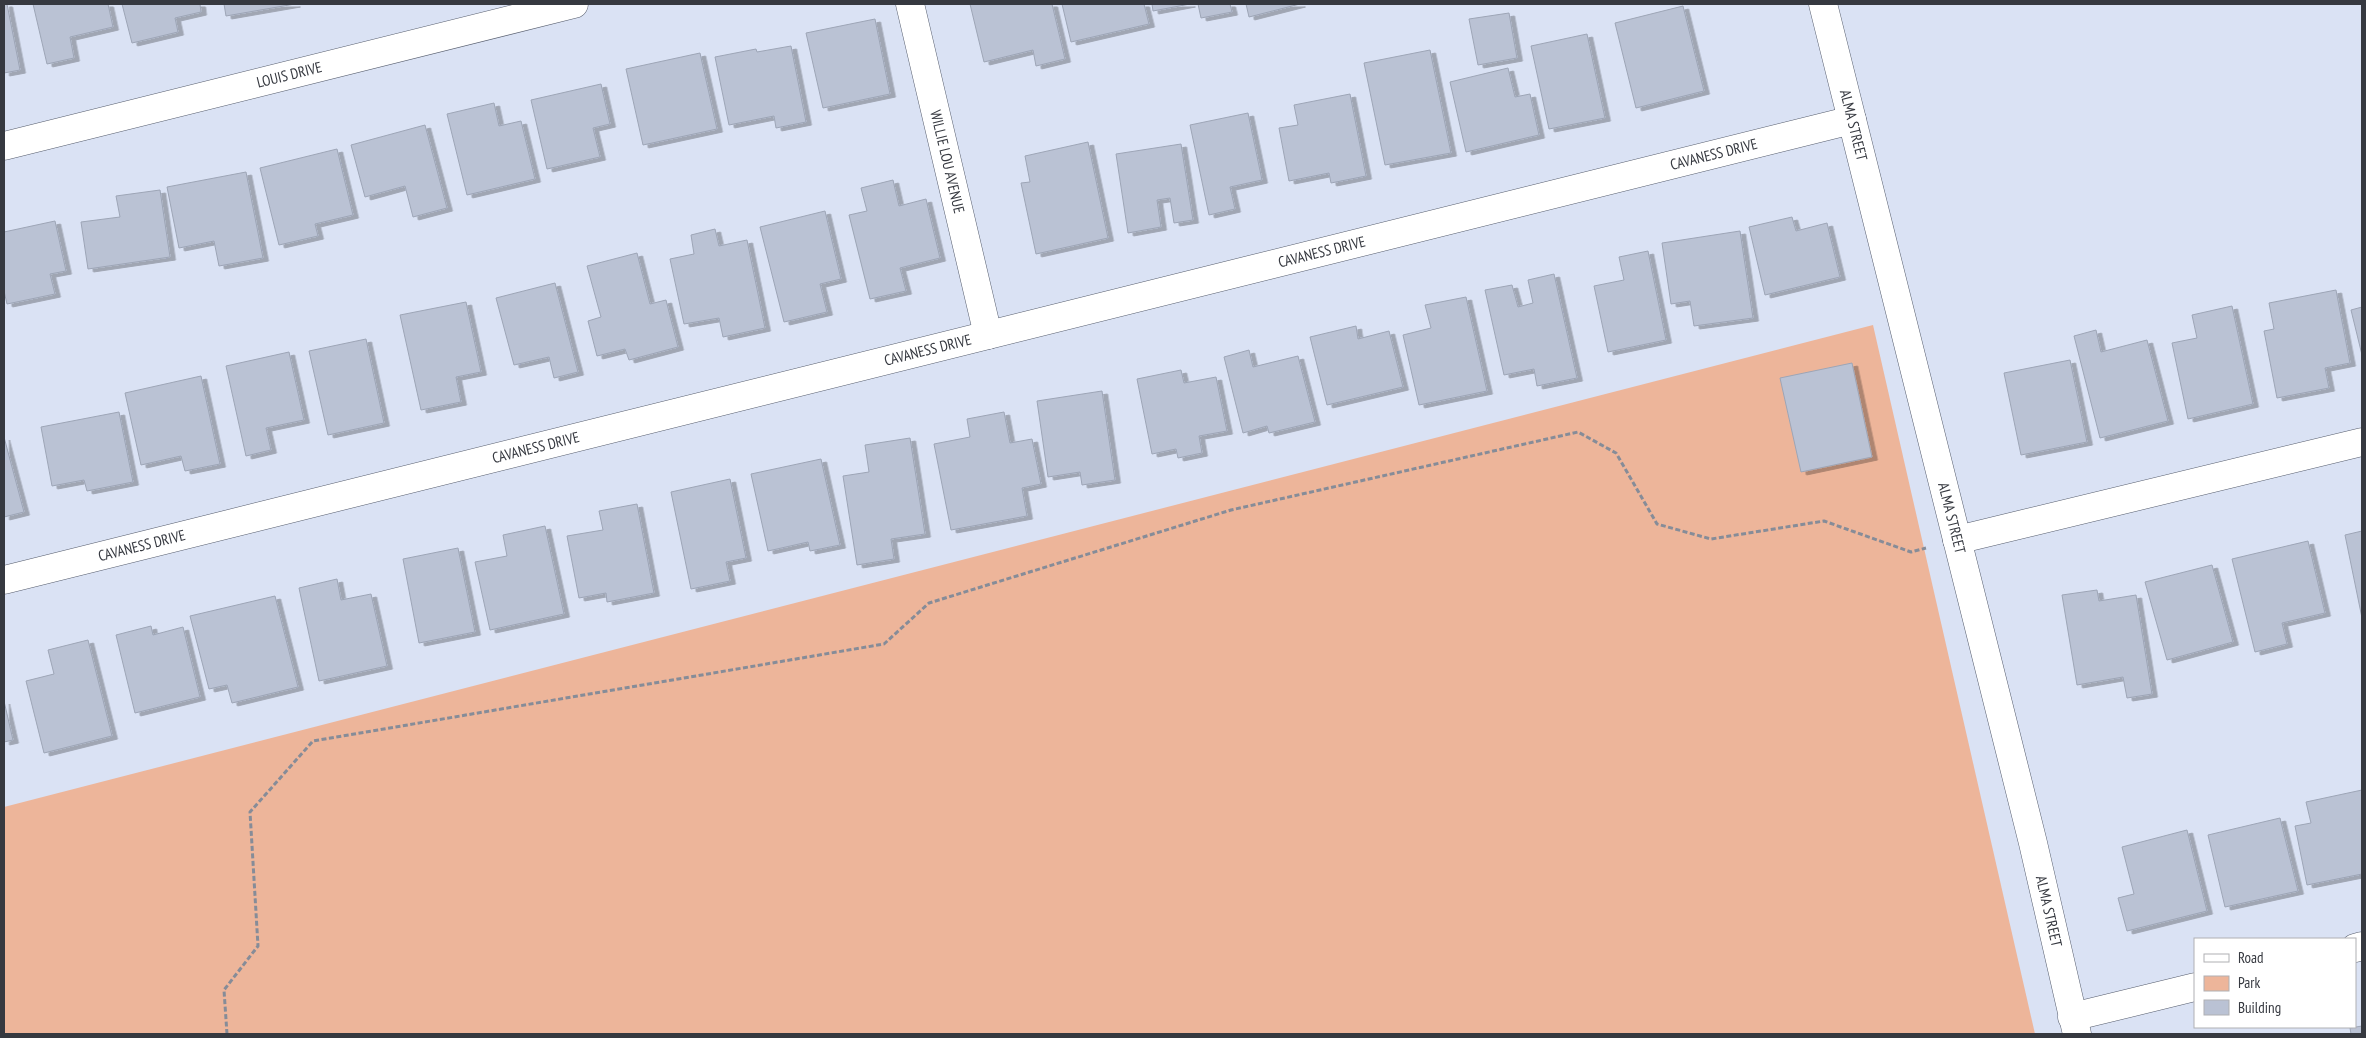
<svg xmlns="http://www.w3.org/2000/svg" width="2366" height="1038" viewBox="0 0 2366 1038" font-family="'PT Sans Narrow',sans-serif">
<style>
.green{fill:#edb59a}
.building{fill:#bac2d4;stroke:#9da5b6;filter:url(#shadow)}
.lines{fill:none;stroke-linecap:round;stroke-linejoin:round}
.minor-casing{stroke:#565d6d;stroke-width:29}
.tertiary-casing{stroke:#565d6d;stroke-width:29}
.path{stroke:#868c98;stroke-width:3;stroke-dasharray:5 2.5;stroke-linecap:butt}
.minor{stroke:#fff;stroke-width:28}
.tertiary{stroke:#fff;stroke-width:28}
.labels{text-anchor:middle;stroke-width:4.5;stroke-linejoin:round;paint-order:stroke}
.street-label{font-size:15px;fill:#363940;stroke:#fff}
</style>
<defs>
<filter id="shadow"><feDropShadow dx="5.5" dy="3" stdDeviation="0" flood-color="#0004"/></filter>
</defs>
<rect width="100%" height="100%" fill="#dae2f4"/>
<polygon class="green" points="1873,325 2035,1034 4,1034 4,807"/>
<g class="building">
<polygon points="4,4 7,4 20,70 4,73"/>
<polygon points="33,4 108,4 113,27 70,37 74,58 47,64"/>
<polygon points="122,4 200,4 201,12 175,18 178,32 132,43"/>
<polygon points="224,4 295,4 226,16"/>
<polygon points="970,4 1052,4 1065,59 1036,66 1033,50 984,62"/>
<polygon points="1062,4 1144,4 1149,24 1071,42"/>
<polygon points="1152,4 1190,4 1153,11"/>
<polygon points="1198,4 1230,4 1232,12 1201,18"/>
<polygon points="1246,4 1300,4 1249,17"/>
<polygon points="1683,6 1704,91 1636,108 1615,23"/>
<polygon points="1509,13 1517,58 1478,65 1469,19"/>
<polygon points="875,19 890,94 823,108 806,33"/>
<polygon points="1587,34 1605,118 1549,129 1531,46"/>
<polygon points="791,46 806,122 776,128 774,116 729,125 715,57 756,49 757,52"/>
<polygon points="1430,50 1451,153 1385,165 1364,63"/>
<polygon points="700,53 717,129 643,145 626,69"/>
<polygon points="1508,68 1515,97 1530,94 1539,135 1466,152 1450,82"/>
<polygon points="601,84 610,124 593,128 600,157 547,169 531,100"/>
<polygon points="1350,94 1366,176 1331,183 1329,173 1289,181 1279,128 1298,125 1294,105"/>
<polygon points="494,103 499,126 521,121 535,179 467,195 447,114"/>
<polygon points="1248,113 1262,180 1230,187 1235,209 1209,215 1190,125"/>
<polygon points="425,125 447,208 413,217 405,186 365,197 351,145"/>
<polygon points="1088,142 1108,238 1036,254 1021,183 1030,182 1025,156"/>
<polygon points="1181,144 1193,220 1174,223 1170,198 1157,200 1161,227 1128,233 1116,154"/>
<polygon points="337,149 353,215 315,224 318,236 279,245 260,168"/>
<polygon points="246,172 263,258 219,266 214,241 179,248 167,187"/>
<polygon points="893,180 899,206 926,199 940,258 900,268 906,291 870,299 849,215 867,211 861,188"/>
<polygon points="160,190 170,257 88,269 81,222 120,217 116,196"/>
<polygon points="825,211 841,279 820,284 827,312 784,322 760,227"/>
<polygon points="1792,217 1796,231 1827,223 1840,277 1765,295 1749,227"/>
<polygon points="55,221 66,271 50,274 55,294 7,304 4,291 4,232"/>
<polygon points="715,229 719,246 747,240 765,328 723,337 719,318 684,324 670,259 694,254 691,235"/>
<polygon points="1740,231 1753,318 1694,326 1690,301 1671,304 1662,243"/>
<polygon points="1648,251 1666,340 1608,352 1594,286 1624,280 1619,257"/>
<polygon points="637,253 650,304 666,300 678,347 629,360 625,349 597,356 588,321 601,317 587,266"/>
<polygon points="1554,274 1577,378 1537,386 1534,369 1504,375 1485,290 1512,285 1518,307 1533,303 1528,280"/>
<polygon points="555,283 578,372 554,378 549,357 514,365 496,298"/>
<polygon points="2336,290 2350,363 2325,368 2329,388 2277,398 2264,331 2274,329 2269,303"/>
<polygon points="1466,297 1487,391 1419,405 1403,335 1431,328 1425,305"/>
<polygon points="466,302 481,372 456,377 461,402 421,410 400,315"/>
<polygon points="2232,306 2253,404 2188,419 2172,343 2197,338 2192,315"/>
<polygon points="2362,307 2362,355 2351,310"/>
<polygon points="1356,326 1358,339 1389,331 1403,387 1327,405 1310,337"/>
<polygon points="2096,330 2101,352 2147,340 2168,421 2100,438 2074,336"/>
<polygon points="366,339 384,423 328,435 309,351"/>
<polygon points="1249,350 1253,367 1298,356 1315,422 1269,433 1267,426 1243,433 1224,357"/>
<polygon points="289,352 304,420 266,428 271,450 246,456 226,366"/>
<polygon points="2070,360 2087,442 2021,455 2004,373"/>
<polygon points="1852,363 1872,457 1801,472 1780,378"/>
<polygon points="1181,370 1184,383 1216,377 1227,431 1199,436 1202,453 1178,458 1176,449 1152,454 1137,379"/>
<polygon points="201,376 220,464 185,471 181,456 141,465 125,393"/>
<polygon points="1102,391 1115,480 1082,485 1080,472 1048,477 1037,401"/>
<polygon points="119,412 133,482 87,491 84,480 52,486 41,427"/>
<polygon points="1004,412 1010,443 1032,439 1041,484 1022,488 1027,516 951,530 934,444 970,437 967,419"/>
<polygon points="4,437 24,512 4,517"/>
<polygon points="910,438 925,534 891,539 894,559 857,565 843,476 869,472 865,445"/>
<polygon points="821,459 840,545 810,551 808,542 768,551 751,474"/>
<polygon points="730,479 746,558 726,562 730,581 691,589 671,492"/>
<polygon points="637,504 654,593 607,602 606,593 579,598 567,536 603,530 599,511"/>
<polygon points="545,526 564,614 490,630 475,562 507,556 503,535"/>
<polygon points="2362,531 2362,618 2345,535"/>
<polygon points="2308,541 2325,613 2282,623 2287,644 2255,652 2232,559"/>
<polygon points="458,548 475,632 419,643 403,559"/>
<polygon points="2212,565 2233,642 2167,660 2145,582"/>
<polygon points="337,579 341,600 371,594 387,666 319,681 299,588"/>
<polygon points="2097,590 2099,601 2136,595 2152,694 2127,698 2123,677 2077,685 2062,595"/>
<polygon points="275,596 298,687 232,703 227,685 209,689 190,616"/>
<polygon points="151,626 153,635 183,627 200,697 135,713 116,635"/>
<polygon points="88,640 112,736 44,753 26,681 54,674 48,650"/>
<polygon points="4,701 13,740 4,742"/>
<polygon points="2362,790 2362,874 2307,885 2295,826 2311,823 2306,802"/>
<polygon points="2280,818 2298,891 2225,907 2208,835"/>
<polygon points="2187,830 2207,911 2127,931 2118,898 2134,894 2122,847"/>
<polygon points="2362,1026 2362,1034 2351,1034 2350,1028"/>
</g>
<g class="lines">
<defs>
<g id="minor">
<path id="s1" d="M910 4 988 335"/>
<path id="s2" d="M4 146 574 4"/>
<polyline points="1957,540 2362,442"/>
<path id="s3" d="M4 580 1852 120"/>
<polyline points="2355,948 2362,946"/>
<polyline points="2072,1017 2195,987"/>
</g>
<g id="tertiary">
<path id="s4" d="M1823 4 2033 843 2077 1034"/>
</g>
</defs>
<use href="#minor" class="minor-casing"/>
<use href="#tertiary" class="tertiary-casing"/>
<polyline class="path" points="227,1034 224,990 258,946 250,812 313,741 884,644 929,603 1231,510 1578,432 1616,453 1657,524 1711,539 1824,521 1911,552 1926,548"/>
<use href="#minor" class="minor"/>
<use href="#tertiary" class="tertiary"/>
</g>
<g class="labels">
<g class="street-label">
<text dy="5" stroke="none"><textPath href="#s2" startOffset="294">LOUIS DRIVE</textPath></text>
<text dy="5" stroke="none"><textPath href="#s4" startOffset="125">ALMA STREET</textPath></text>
<text dy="5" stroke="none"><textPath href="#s3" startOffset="1762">CAVANESS DRIVE</textPath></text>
<text dy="5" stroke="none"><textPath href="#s1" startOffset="162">WILLIE LOU AVENUE</textPath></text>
<text dy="5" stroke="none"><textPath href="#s3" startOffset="1358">CAVANESS DRIVE</textPath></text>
<text dy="5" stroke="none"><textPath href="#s3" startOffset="952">CAVANESS DRIVE</textPath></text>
<text dy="5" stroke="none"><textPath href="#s3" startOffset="548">CAVANESS DRIVE</textPath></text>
<text dy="5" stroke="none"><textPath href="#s4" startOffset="530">ALMA STREET</textPath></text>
<text dy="5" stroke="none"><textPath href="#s3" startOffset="142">CAVANESS DRIVE</textPath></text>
<text dy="5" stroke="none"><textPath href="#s4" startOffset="935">ALMA STREET</textPath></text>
</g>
</g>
<rect width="2366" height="1038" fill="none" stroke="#363940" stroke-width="10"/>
<rect x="2194" y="938" width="162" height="90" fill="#ffffff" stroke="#afb0b3"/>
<rect x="2204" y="954" width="25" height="8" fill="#ffffff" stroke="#afb0b3"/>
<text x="2238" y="963" font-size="15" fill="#363940">Road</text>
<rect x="2204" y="976" width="25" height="15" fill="#edb59a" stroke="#afb0b3"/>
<text x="2238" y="988" font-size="15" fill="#363940">Park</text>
<rect x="2204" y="1000" width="25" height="15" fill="#bac2d4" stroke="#afb0b3"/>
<text x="2238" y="1013" font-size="15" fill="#363940">Building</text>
</svg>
